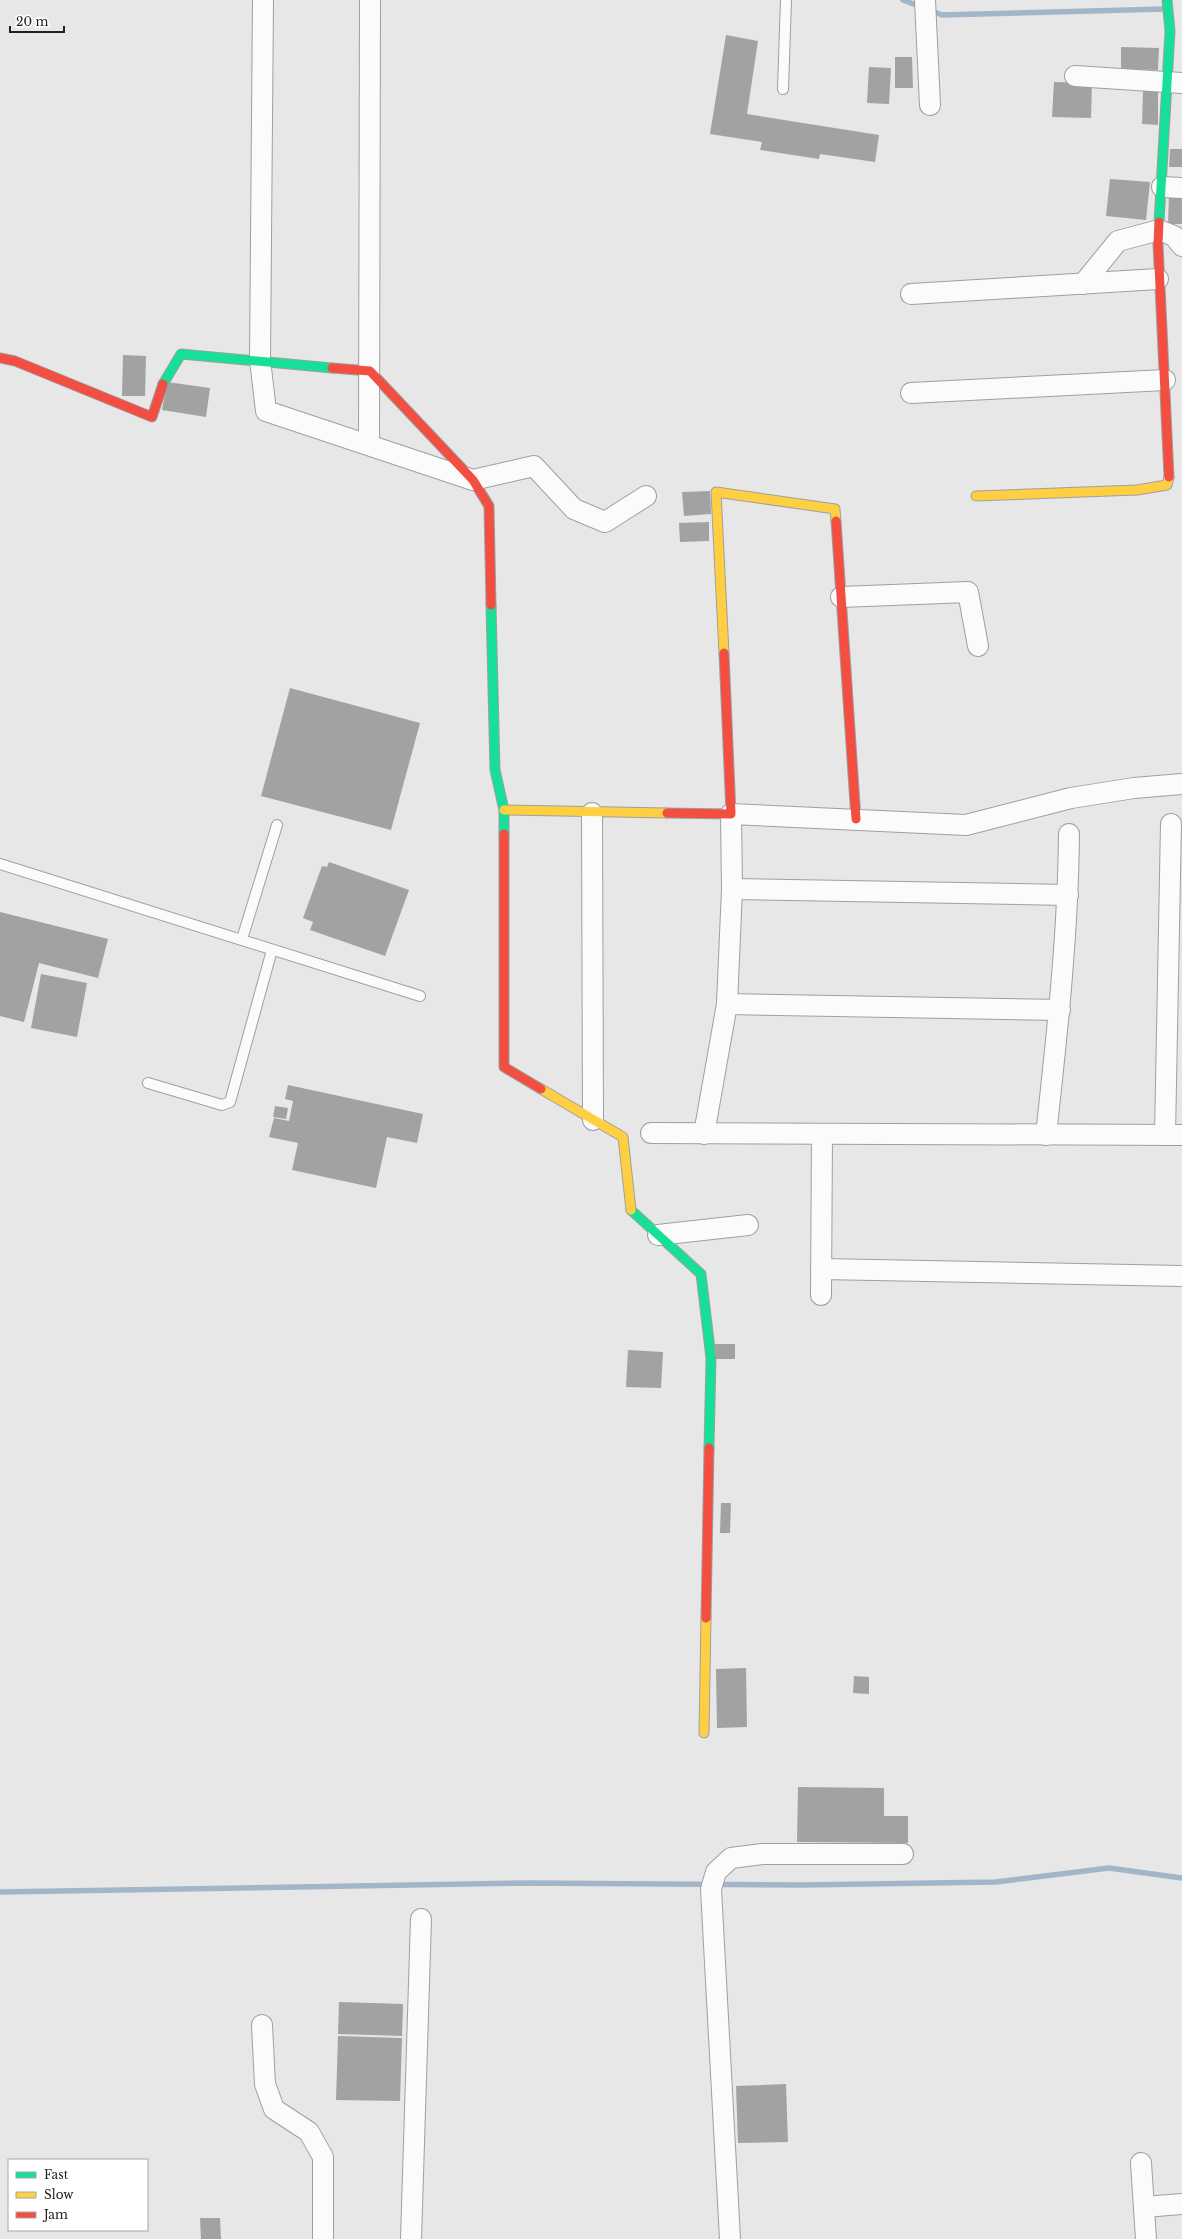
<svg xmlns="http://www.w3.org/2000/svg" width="1182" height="2239" viewBox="0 0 1182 2239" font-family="'Libre Baskerville',serif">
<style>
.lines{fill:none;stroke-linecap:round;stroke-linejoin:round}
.stream{stroke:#a3b6c8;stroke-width:5.5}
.building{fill:#a2a2a2}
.lane-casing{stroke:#a09fa0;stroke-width:12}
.street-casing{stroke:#a09fa0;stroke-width:22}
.fast-casing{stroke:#a09fa0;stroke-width:11}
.slow-casing{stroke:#a09fa0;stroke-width:11}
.jam-casing{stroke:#a09fa0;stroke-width:11}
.lane{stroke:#fcfbfc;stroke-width:10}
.street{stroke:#fcfbfc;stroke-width:20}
.fast{stroke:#16e098;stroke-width:9}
.slow{stroke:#ffcf43;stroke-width:9}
.jam{stroke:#f24e42;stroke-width:9}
</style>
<rect width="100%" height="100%" fill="#e8e7e8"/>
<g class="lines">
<g class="stream">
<polyline points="903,0 921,7"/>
<polyline points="929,10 942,15 1164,9"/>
<polyline points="0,1892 529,1883 802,1885 996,1882 1109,1868 1182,1878"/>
</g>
</g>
<g class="building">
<polygon points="726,35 758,41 747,114 879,135 875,162 820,154 819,159 760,150 762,142 710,134"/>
<polygon points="1121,47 1159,48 1158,70 1121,69"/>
<polygon points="895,57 912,57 913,88 895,88"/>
<polygon points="869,67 891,68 889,104 867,103"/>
<polygon points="1054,82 1092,83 1091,118 1052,117"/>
<polygon points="1143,91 1158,91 1158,125 1142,124"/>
<polygon points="1170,149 1182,149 1182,167 1169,167"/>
<polygon points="1110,179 1150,182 1146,220 1106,216"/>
<polygon points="1169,192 1182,192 1182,224 1168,224"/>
<polygon points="123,355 146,356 145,396 122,396"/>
<polygon points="167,382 210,388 206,417 162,410"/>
<polygon points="710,491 711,514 684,516 682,492"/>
<polygon points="709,522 709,541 680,542 679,523"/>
<polygon points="290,688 420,723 391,830 261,796"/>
<polygon points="329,862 409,890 385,956 310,930 313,922 303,918 322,866 327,867"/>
<polygon points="0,912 108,939 98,978 39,963 24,1022 0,1016"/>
<polygon points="41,974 87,983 77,1037 31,1028"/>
<polygon points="288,1085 423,1114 417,1143 387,1137 376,1188 292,1170 298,1143 269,1137 274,1118 289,1121 293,1101 285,1099"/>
<polygon points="275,1106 288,1108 286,1119 273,1117"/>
<polygon points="715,1344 735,1344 735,1359 716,1359"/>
<polygon points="628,1350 663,1352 661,1388 626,1387"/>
<polygon points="721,1503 731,1503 730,1533 720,1533"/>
<polygon points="746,1668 747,1727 717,1728 716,1669"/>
<polygon points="854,1676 869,1677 869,1694 853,1693"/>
<polygon points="798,1787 884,1788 884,1816 908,1816 908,1843 797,1842"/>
<polygon points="339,2002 403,2004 402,2036 338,2034"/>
<polygon points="338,2036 402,2038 400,2101 336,2100"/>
<polygon points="786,2084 788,2142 738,2143 736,2086"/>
<polygon points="200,2218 220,2218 221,2239 201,2239"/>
</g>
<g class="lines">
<defs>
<g id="lane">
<polyline points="783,89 786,0"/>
<polyline points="0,864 420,996"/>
<polyline points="242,939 277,825"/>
<polyline points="148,1083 222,1105 230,1102 272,950"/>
</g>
<g id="street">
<polyline points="263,0 260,360 266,411 473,480 534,466 574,509 605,522 646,496"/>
<polyline points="925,0 930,105"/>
<polyline points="1075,76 1182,83"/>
<polyline points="1162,187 1182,188"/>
<polyline points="1083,284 1118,241 1159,230 1174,236 1182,246"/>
<polyline points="911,294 1158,279"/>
<polyline points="911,393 1165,380"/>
<polyline points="369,445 370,0"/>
<polyline points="841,597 968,592 978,646"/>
<polyline points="592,813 593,1120"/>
<polyline points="732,889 1068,895"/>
<polyline points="727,1004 1060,1010"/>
<polyline points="651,1133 1182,1135"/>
<polyline points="704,1134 727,1004 732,889 731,814 966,825 1071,798 1134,788 1182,784"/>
<path d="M1046 1135C1057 1035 1068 935 1069 834"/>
<polyline points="1165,1135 1171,824"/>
<polyline points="658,1235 748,1225"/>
<polyline points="821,1269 1182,1276"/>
<polyline points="821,1295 822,1134"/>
<polyline points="262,2025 265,2084 274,2109 309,2132 323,2157 323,2239"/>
<polyline points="1141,2163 1146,2239"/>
<polyline points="1144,2207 1182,2204"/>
<polyline points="411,2239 421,1919"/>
<polyline points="730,2239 711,1889 716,1872 731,1858 762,1854 903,1854"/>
</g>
<g id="fast">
<polyline points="1159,222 1170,31 1167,0"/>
<polyline points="163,384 181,354 332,368"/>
<polyline points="491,605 495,770 504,810 504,834"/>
<polyline points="631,1210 701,1274 711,1358 709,1448"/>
</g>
<g id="slow">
<polyline points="976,496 1137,490 1167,485 1169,477"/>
<polyline points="724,653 716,492 835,509 836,521"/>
<polyline points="504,810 667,813"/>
<polyline points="541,1089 623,1137 631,1210"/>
<polyline points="704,1733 706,1618"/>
</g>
<g id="jam">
<polyline points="1159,222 1158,244 1169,477"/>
<polyline points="0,358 15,361 152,417 163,384"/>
<polyline points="332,368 370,371 473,480 489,506 491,605"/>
<polyline points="836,521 856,819"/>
<polyline points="667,813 731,814 724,653"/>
<polyline points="504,834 504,1067 541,1089"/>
<polyline points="706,1618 709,1448"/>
</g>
</defs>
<use href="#lane" class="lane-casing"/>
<use href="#street" class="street-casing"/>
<use href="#fast" class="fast-casing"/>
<use href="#slow" class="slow-casing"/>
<use href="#jam" class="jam-casing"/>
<use href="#lane" class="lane"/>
<use href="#street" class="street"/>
<use href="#fast" class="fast"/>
<use href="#slow" class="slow"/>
<use href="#jam" class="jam"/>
</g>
<rect x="8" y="2159" width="140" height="72" fill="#ffffff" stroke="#a7a6a7"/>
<rect x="16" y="2172" width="20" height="6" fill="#16e098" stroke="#a7a6a7"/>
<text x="44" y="2179" font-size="12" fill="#222122">Fast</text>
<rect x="16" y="2192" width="20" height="6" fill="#ffcf43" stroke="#a7a6a7"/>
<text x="44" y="2199" font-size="12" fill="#222122">Slow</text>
<rect x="16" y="2212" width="20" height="6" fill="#f24e42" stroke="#a7a6a7"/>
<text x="44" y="2219" font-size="12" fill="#222122">Jam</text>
<path d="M10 26v6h54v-6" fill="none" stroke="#222122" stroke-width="2"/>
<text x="16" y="26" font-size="12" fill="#222122" stroke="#ffffff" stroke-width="3" paint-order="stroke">20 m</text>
</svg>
